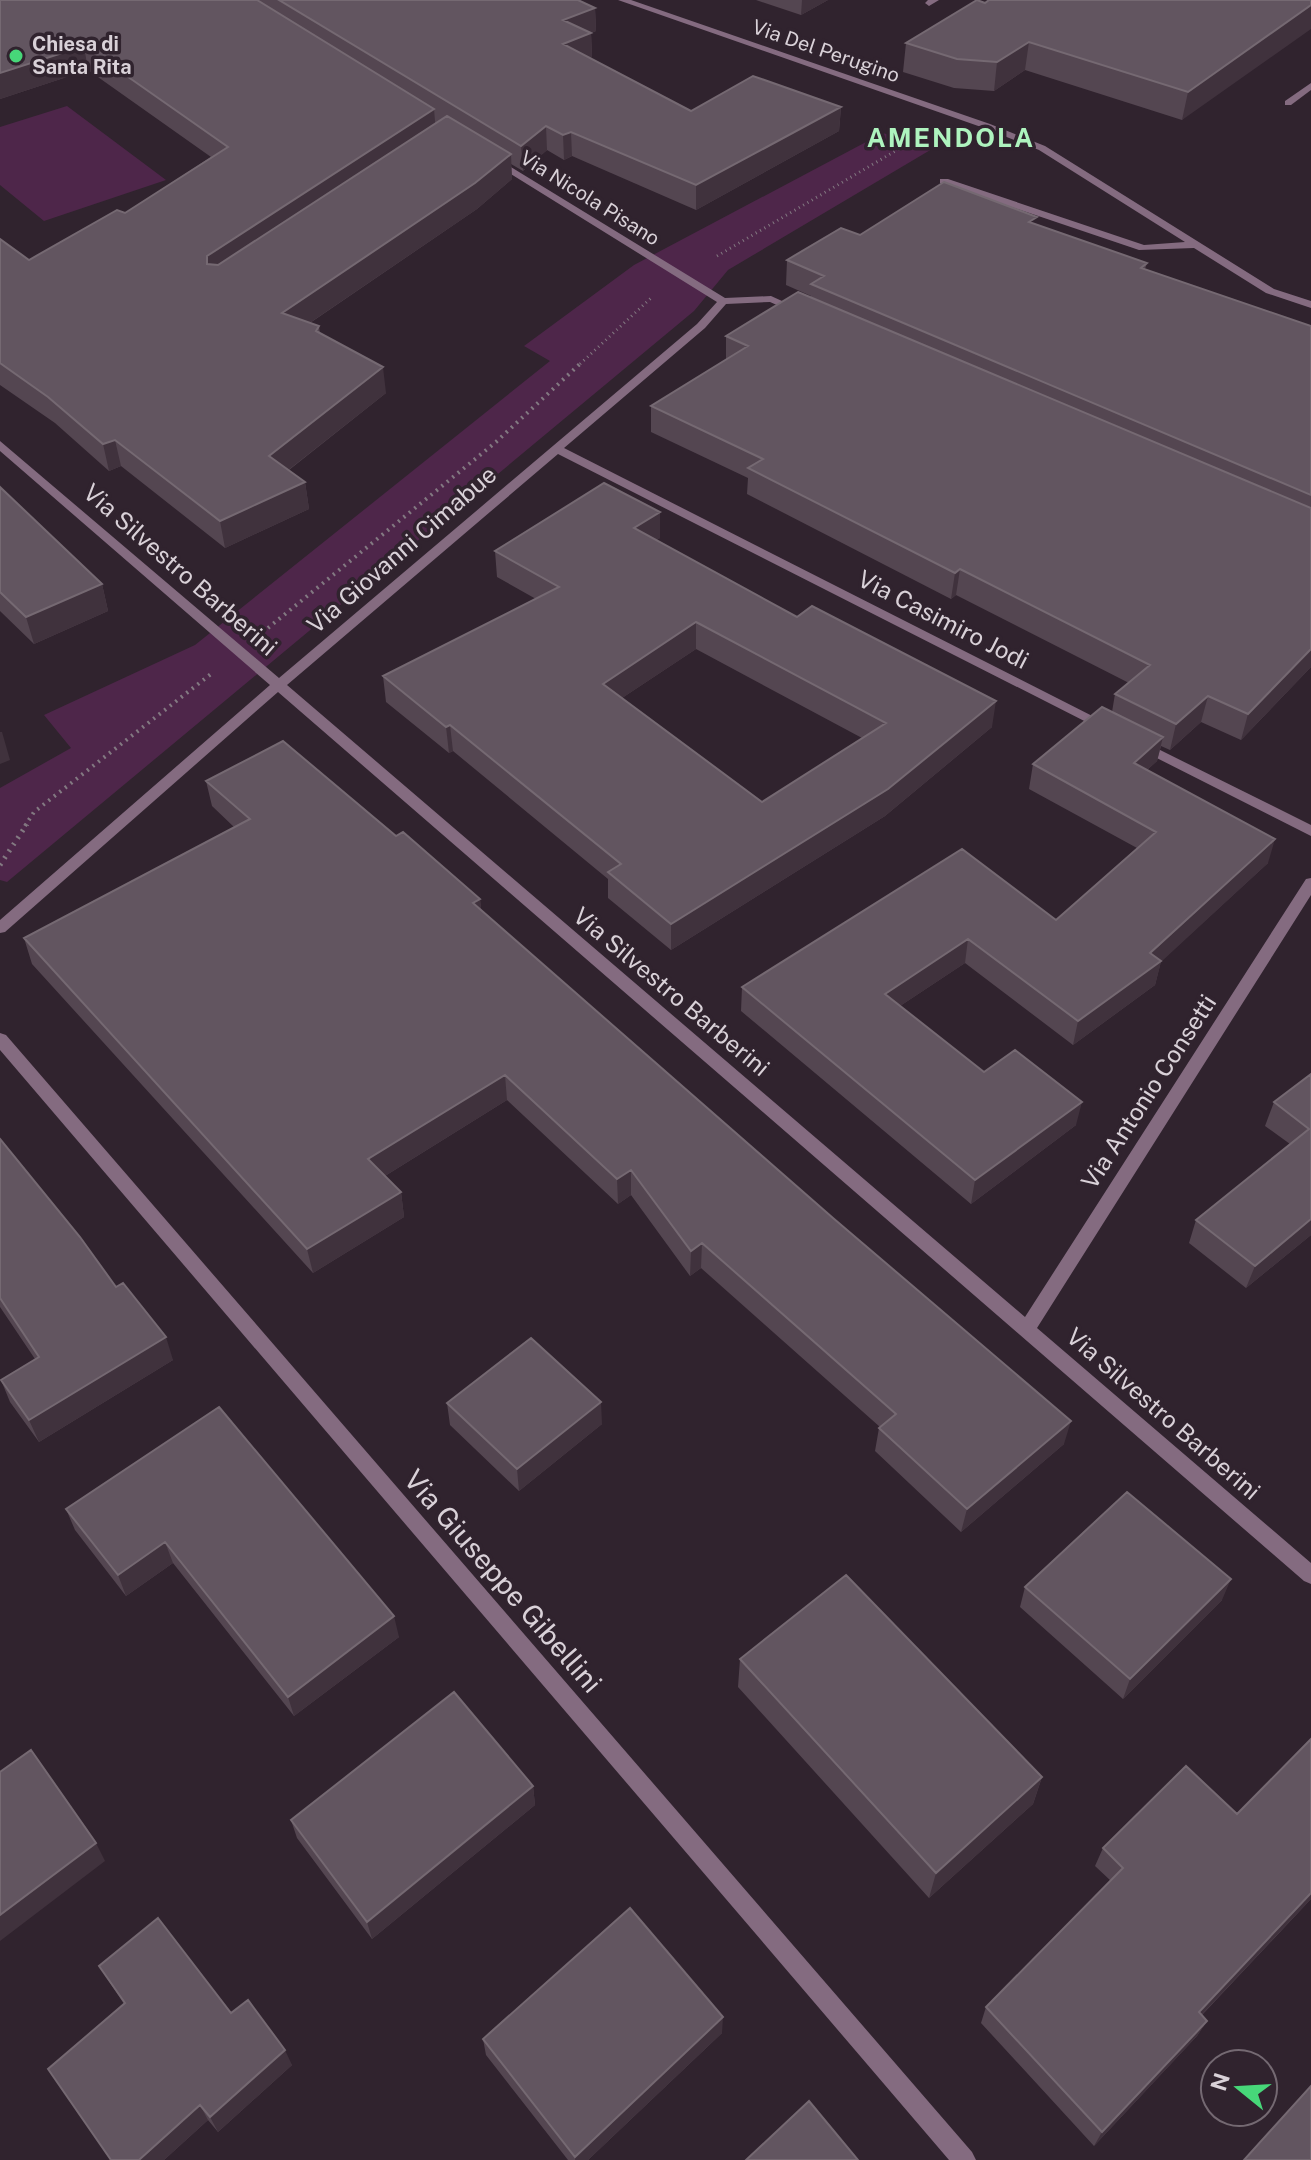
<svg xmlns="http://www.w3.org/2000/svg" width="1311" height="2160" viewBox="0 0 1311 2160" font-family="'Public Sans',sans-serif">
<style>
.green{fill:#4e264a}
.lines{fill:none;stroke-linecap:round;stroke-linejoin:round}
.path-far2{stroke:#837982;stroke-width:3;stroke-dasharray:1 4;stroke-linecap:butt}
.path-far1{stroke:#837982;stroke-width:4;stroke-dasharray:2 5;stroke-linecap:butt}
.path{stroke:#837982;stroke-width:5;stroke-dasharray:2 6;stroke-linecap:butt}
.street{fill:#846b80;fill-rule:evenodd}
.wall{fill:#544651;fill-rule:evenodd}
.shaded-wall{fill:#40323d}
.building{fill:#625560;stroke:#756972;stroke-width:2;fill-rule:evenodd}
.poi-dot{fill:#47d779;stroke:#30232e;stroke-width:3}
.labels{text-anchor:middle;stroke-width:7;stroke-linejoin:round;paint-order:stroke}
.far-poi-label{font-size:20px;font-weight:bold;fill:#d9d1d8;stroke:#30232e;text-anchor:start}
.far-street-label{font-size:20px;fill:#d9d1d8;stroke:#30232e}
.street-label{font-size:24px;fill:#d9d1d8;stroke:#30232e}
.far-district-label{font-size:26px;font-weight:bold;letter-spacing:2px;fill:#aef3be;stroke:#30232e}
.near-street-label{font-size:28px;fill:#d9d1d8;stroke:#30232e}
</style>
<rect width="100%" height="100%" fill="#30232e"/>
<path class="green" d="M67 106 166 180 44 221 0 185V127Z
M883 133 932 149 728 270 694 311 7 882 0 880V788L71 748 44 715 195 645 550 361 524 346 634 265Z"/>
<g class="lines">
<path class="path-far2" d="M717 256 914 140
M580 364 651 298"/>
<path class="path-far1" d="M268 628 496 442 582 362
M25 826 34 812 211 674"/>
<path class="path" d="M0 865 27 824"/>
<path class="street" d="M618 0H631L990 124 1045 146 1274 289 1311 301V308L1266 293 1194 248 1139 250 940 183V179H948L1144 245 1185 242 1039 150 984 128Z
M928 0H939L929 6 925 3Z
M1311 83V90L1291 105H1285V101Z
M493 156 725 298 771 296 804 311 795 313 770 302 726 304 705 328 564 448 1114 727 1107 731 1102 730 558 454 287 685 1025 1317 1306 879 1311 878V895L1037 1328 1311 1563V1584L1304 1581 278 692 5 932 0 933V920L270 685 0 451V441L279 678 697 324 717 302 490 161V157Z
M1142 741 1311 825V836L1137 748 1135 745 1137 742Z
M0 1033 6 1035 972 2152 976 2160H949L0 1050Z"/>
</g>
<path class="wall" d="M0 0H578L595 8 596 31 591 33 592 57 589 58 691 111 841 107 839 131 696 210 572 156 564 160 547 150 523 171 511 164 512 179 477 209 310 323 319 326 320 334 386 393 289 470 305 482 309 509 225 548 121 466 109 471 55 423 0 385V239L29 260 125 213 211 157 88 70 0 99Z
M756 0H828L801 15Z
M1311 0 1182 120 1025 70 994 91 954 88 903 72 906 43 985 3Z
M1036 224 1147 263 1145 269 1311 326V667L1241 740 1201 722 1170 750 1161 746 1157 761 1147 770 1268 863 1161 961 1155 985 1073 1045 965 963 900 1006 984 1072 1076 1125 971 1204 741 1011 742 987 1056 920 1137 848 1029 789 1033 764 1112 712 1115 694 1129 683 956 595 951 599 747 494 748 478 651 432V406L726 360V336L811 297V296L786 285 787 260 860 235Z
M0 487 102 584 108 611 34 644 0 611Z
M660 512V538L656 540 992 727 885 816 671 950 608 898V879L453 751 449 753 386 702 383 676 536 599 497 577 495 551ZM696 649 862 738 762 802 622 698Z
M206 781 396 836 480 899 481 910 1064 1444 961 1532 875 1451 879 1428 880 1427 701 1268 690 1276 631 1195 618 1204 507 1100 385 1176 401 1192 404 1217 313 1273 32 964 24 938 234 827 212 806Z
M1311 1074V1235L1246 1288 1189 1243 1196 1220 1290 1144 1265 1126 1274 1102Z
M0 1139 173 1360 39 1442 10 1402 1 1380 35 1359 0 1307Z
M447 1403 602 1424 519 1491 450 1425Z
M219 1407 399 1637 294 1716 173 1563 126 1596 75 1530 66 1509Z
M1025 1587 1222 1600 1123 1699 1020 1607Z
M740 1659 1042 1777 1033 1804 929 1898 738 1687Z
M1311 1739V1899L1202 2015 1207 2021 1197 2036 1094 2146 981 2023 986 2007 1111 1881 1095 1866 1103 1848 1237 1814Z
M533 1786 535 1805 372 1939 297 1838 291 1820Z
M99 1966 231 2013 292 2065 218 2132 208 2120 164 2160H111L124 2004Z
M722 2033 588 2160H568L486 2055 483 2039Z"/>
<path class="shaded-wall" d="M802 0H828L801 15Z
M1311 5V29L1182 120 1188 92Z
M595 8 596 31 591 33 592 57 564 68 563 20Z
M1029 42 1025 70 994 91 997 62Z
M84 46 88 70 0 99V73Z
M841 107 839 131 696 210V185Z
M434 109 436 133 211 290 207 264V256Z
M546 126 547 150 523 171 521 146Z
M571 132 572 156 564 160 563 135Z
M511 154 512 179 477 209 286 339 282 313Z
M383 367 386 393 273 482 269 456Z
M115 440 121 466 109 471 103 444Z
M305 482 309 509 225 548 220 521Z
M660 512V538L635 554 634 528Z
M960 569 956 595 951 599 955 573Z
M102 584 108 611 34 644 26 617Z
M696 622V649L604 710 603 684Z
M1311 649V667L1241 740 1248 714Z
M1208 696 1201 722 1170 750 1176 724Z
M996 701 992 727 885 816 671 950V924Z
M450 725 453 751 449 753 446 727Z
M0 732H2L10 760 0 764Z
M1163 737 1157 761 1128 787 1134 763Z
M1275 839 1268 863 1161 962 1155 985 1073 1045 1078 1021Z
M480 899 483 925 473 903Z
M968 939 965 963 882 1018 885 994Z
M505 1075 507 1100 372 1184 368 1159Z
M1082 1102 1076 1125 971 1204 975 1180Z
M631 1170V1195L618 1204 617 1179Z
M401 1192 404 1217 313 1273 307 1249Z
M1311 1219V1235L1246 1288 1255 1266Z
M702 1243 701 1268 690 1276 691 1251Z
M166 1337 173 1360 39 1442 29 1420Z
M601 1402 602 1424 519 1491 517 1469Z
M1071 1421 1064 1444 961 1532 967 1509Z
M165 1542 173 1563 126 1596 118 1575Z
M1231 1579 1222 1600 1123 1699 1130 1679Z
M394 1616 399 1637 294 1716 288 1697Z
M1042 1777 1033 1804 929 1898 936 1873Z
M533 1786 535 1805 372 1939 367 1922Z
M96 1843 105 1861 0 1941V1915Z
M1311 1893V1899L1189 2028 1199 2012Z
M723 2017 722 2033 588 2160H575V2157Z
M1207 2021 1197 2036 1094 2146 1102 2132Z
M285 2050 292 2065 218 2132 210 2117Z
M200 2105 208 2120 164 2160H139Z"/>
<path class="building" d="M0 0H257L434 109 207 256V264L218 265 447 116 511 154 475 183 282 313 319 326 316 331 383 367 269 456 305 482 220 521 115 440 103 444 48 397 0 363V239L29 260 117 210 125 213 228 147 84 46 0 73Z
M279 0H578L595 8 563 20 591 33 563 44 691 111 753 76 841 107 696 185 571 132 563 135 546 126 521 146Z
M977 0 985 3 989 0H1311V5L1188 92 1029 42 997 62 957 59 906 43Z
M944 182 1037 217 1029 222 1147 263 1141 268 1311 326V495L811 284 824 276 787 260 841 228 860 235Z
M798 292 1311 508V649L1248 714 1208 696 1176 724 1115 694 1150 665 960 569 955 573 748 468 763 459 651 406 748 346 726 336Z
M604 483 660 512 634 528 797 617 812 606 996 701 888 789 671 924 608 872 621 864 450 725 446 727 383 676 559 587 495 551ZM696 622 886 723 762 802 603 684Z
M0 487 102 584 26 617 0 592Z
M1102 707 1163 737 1134 763 1275 839 1150 953 1161 961 1078 1021 968 939 885 994 984 1072 1015 1050 1082 1102 975 1180 742 987 962 849 1056 920 1156 832 1033 764Z
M283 741 396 836 403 832 480 899 473 903 833 1218 1071 1421 967 1509 879 1428 896 1414 702 1243 691 1251 631 1170 617 1179 505 1075 368 1159 401 1192 307 1249 24 938 250 819 206 781Z
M1311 1074V1219L1255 1266 1196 1220 1309 1129 1274 1102Z
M0 1139 80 1237 116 1287 123 1283 166 1337 29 1420 1 1380 39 1357 0 1298Z
M531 1338 601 1402 517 1469 447 1403Z
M219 1407 394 1616 288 1697 165 1542 118 1575 66 1509Z
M1127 1492 1231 1579 1130 1679 1025 1587Z
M846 1575 1042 1777 936 1873 740 1659Z
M454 1692 533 1786 367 1922 291 1820Z
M1311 1739V1893L1199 2012 1207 2021 1102 2132 986 2007 1123 1868 1103 1848 1186 1766 1237 1814Z
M31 1750 96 1843 0 1915V1772Z
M630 1908 723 2017 575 2157 483 2039Z
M158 1918 231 2013 248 2000 285 2050 210 2117 200 2105 139 2160H111L48 2069 125 2003 99 1966Z
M1311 2086V2160H1244Z
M809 2101 858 2160H746Z"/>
<circle class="poi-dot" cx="16" cy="56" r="8"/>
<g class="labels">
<g class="far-poi-label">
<text x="32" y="51">Chiesa di<tspan x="32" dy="23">Santa Rita</tspan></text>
</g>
<g class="far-street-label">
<text transform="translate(826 51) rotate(19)" y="7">Via Del Perugino</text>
<text transform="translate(590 198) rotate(32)" y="7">Via Nicola Pisano</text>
</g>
<g class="street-label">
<text transform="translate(402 550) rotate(-41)" y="8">Via Giovanni Cimabue</text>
<text transform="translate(180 570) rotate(41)" y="8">Via Silvestro Barberini</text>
<text transform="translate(943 620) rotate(27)" y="8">Via Casimiro Jodi</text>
<text transform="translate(671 992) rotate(40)" y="8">Via Silvestro Barberini</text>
<text transform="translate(1149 1092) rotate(-57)" y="8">Via Antonio Consetti</text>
<text transform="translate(1163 1414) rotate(41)" y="8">Via Silvestro Barberini</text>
</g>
<g class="far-district-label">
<text x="951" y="147">AMENDOLA</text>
</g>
<g class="near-street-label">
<text transform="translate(503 1581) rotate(49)" y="10">Via Giuseppe Gibellini</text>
</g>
</g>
<g transform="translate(1239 2088) rotate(288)"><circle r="38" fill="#30232e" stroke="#746972" stroke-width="2"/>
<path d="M0-6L14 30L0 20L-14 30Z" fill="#47d779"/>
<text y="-12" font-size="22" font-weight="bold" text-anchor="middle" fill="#d9d1d8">N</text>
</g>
</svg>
